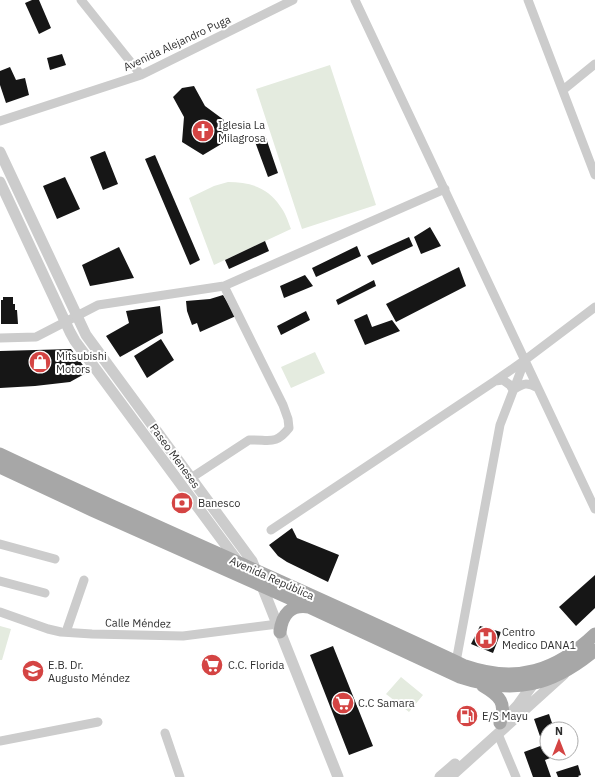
<svg xmlns="http://www.w3.org/2000/svg" width="595" height="777" viewBox="0 0 595 777" font-family="'IBM Plex Sans',sans-serif">
<style>
.green{fill:#e4ebdf}
.building{fill:#161616}
.lines{fill:none;stroke-linecap:round;stroke-linejoin:round}
.minor{stroke:#ccc;stroke-width:9}
.tertiary{stroke:#ccc;stroke-width:11}
.primary{stroke:#a7a7a7;stroke-width:13}
.labels{text-anchor:middle;stroke-width:4;stroke-linejoin:round;paint-order:stroke}
.street-label{font-size:11px;fill:#2f2f2f;stroke:#fff}
.poi-label{font-size:11px;fill:#2f2f2f;stroke:#fff;text-anchor:start}
</style>
<rect width="100%" height="100%" fill="#fff"/>
<path class="green" d="M330 65 376 205 302 229 256 89Z
M228 182C249 182 268 187 280 206 285 212 288 221 291 229L214 265 189 198 214 186Z
M315 352 325 373 291 388 281 367Z
M0 626 11 629 2 660H0Z
M401 677 423 695 409 712 386 694Z"/>
<path class="building" d="M32 0H39L51 28 39 34 25 3Z
M62 54 66 65 50 70 47 58Z
M10 67 16 80 25 78 29 95 6 103 0 85V71Z
M194 86 205 106 224 120 223 143 203 155 182 142 184 117 173 97 182 88Z
M265 135 278 173 268 177 254 139Z
M105 151 118 184 103 190 90 157Z
M155 155 200 260 190 265 145 159Z
M65 177 80 209 57 219 43 186Z
M430 227 441 246 421 254 414 237Z
M409 237 413 246 372 265 367 256Z
M265 241 269 251 229 269 225 260Z
M357 246 361 256 316 277 312 268Z
M119 247 134 278 90 286 82 265Z
M459 267 466 286 396 322 386 304Z
M305 275 313 286 284 298 280 286Z
M374 280 376 286 338 305 336 300Z
M223 295 236 316 200 332 197 323 192 325 187 311 186 301 210 299Z
M3 297H13V304H15V310H17L18 324H1V300H3Z
M160 306 163 333 120 357 106 336 129 323 126 311Z
M306 311 310 320 281 335 277 326Z
M367 314 372 327 392 320 400 331 365 345 354 320Z
M161 339 174 360 147 378 134 356Z
M71 349 88 372 70 382 35 386 0 388V351Z
M292 528 297 538 339 555 328 582 287 562 278 556 269 545Z
M595 575V608L576 626 559 607Z
M480 626 501 632 493 653 471 644Z
M333 646 373 746 349 755 310 655Z
M549 714 554 729H547V753H563L545 760 551 777H533L524 752 543 745 534 719Z
M578 765 581 775 578 776 579 777H558L556 772Z"/>
<g class="lines">
<path class="minor" d="M81 0 141 75
M355 0 595 509
M528 0 595 175
M563 90 595 64
M0 121 141 75 293 0
M0 338 36 337 98 305 224 286 445 189
M495 381 503 380 510 385 513 390C524 383 526 382 538 388
M191 478 249 440C269 439 275 446 289 428L288 419 283 405 224 286
M271 530 495 381 525 360 595 307
M0 544 55 559
M0 581 45 593
M0 612 48 629 61 632 92 634 183 636 278 624
M66 632 84 580
M456 662 500 425 525 360
M165 733 180 777
M498 734 516 777
M0 741 98 722"/>
<path class="tertiary" d="M0 152 86 335 252 561 338 777
M0 182 70 332 75 341 239 563
M506 718 518 705 533 684
M440 777 455 764
M450 777 564 674"/>
<path class="primary" d="M0 454C154 527 311 593 465 666 517 684 556 671 595 634
M0 467 92 510 307 606 460 677C514 695 552 686 595 650
M280 632C282 614 291 604 309 607
M483 686C500 696 507 703 500 723"/>
</g>
<defs>
<g id="church-disc" transform="scale(1.15)"><circle r="9.5" fill="#d44443" stroke="#fff"/><path d="M-1.2-6h2.4v3.5h3.3v2.4h-3.3V6h-2.4V-.1h-3.3v-2.4h3.3Z" fill="#fff"/></g>
<g id="shop-disc" transform="scale(1.15)"><circle r="9.5" fill="#d44443" stroke="#fff"/><path d="M-5-2.5h2.3a2.7 3.5 0 0 1 5.4 0H5L5.5 6h-11ZM-1.5-2.5h3a1.5 2.3 0 0 0-3 0Z" fill="#fff"/></g>
<g id="bank-disc" transform="scale(1.15)"><circle r="9.5" fill="#d44443" stroke="#fff"/><path d="M-6-4H6V4H-6ZM0-2.3a2.3 2.3 0 1 0 0 4.6a2.3 2.3 0 1 0 0-4.6Z" fill="#fff"/></g>
<g id="hospital-disc" transform="scale(1.15)"><circle r="9.5" fill="#d44443" stroke="#fff"/><path d="M-5-5h3v3.5h4V-5h3V5h-3V1.5h-4V5h-3Z" fill="#fff"/></g>
<g id="supermarket-disc" transform="scale(1.15)"><circle r="9.5" fill="#d44443" stroke="#fff"/><path d="M-6-5.5h2.5l.6 2H6L4.5 2H-2.5L-4.4-4H-6ZM-1.5 3.2a1.3 1.3 0 1 0 .1 0ZM3 3.2a1.3 1.3 0 1 0 .1 0Z" fill="#fff"/></g>
<g id="school-disc" transform="scale(1.15)"><circle r="9.5" fill="#d44443" stroke="#fff"/><path d="M0-5L7-2L0 1L-7-2ZM-4 1L0 2.5L4 1V4Q0 6-4 4Z" fill="#fff"/></g>
<g id="fuel-disc" transform="scale(1.15)"><circle r="9.5" fill="#d44443" stroke="#fff"/><path d="M-5.5-6h7V0h2V4h1.3V-2.5L3-4.5l.8-.8L6-3V5H2.5V1h-1V6h-7ZM-4.2-4.7v3.2H.2V-4.7Z" fill="#fff"/></g>
</defs>
<g fill-rule="evenodd">
<use href="#church-disc" x="203" y="131"/>
<use href="#shop-disc" x="40" y="362"/>
<use href="#bank-disc" x="182" y="503"/>
<use href="#hospital-disc" x="486" y="638"/>
<use href="#supermarket-disc" x="212" y="665"/>
<use href="#school-disc" x="33" y="671"/>
<use href="#supermarket-disc" x="343" y="703"/>
<use href="#fuel-disc" x="467" y="716"/>
</g>
<g class="labels">
<g class="street-label">
<text transform="translate(177 43) rotate(-25)" y="4">Avenida Alejandro Puga</text>
<text transform="translate(175 456) rotate(54)" y="4">Paseo Meneses</text>
<text transform="translate(272 578) rotate(24)" y="4">Avenida República</text>
<text transform="translate(138 623) rotate(1)" y="4">Calle Méndez</text>
</g>
<g class="poi-label">
<text x="218" y="129">Iglesia La<tspan x="218" dy="13">Milagrosa</tspan></text>
<text x="56" y="360">Mitsubishi<tspan x="56" dy="13">Motors</tspan></text>
<text x="198" y="507">Banesco</text>
<text x="502" y="636">Centro<tspan x="502" dy="13">Medico DANA1</tspan></text>
<text x="48" y="669">E.B. Dr.<tspan x="48" dy="13">Augusto Méndez</tspan></text>
<text x="228" y="669">C.C. Florida</text>
<text x="358" y="707">C.C Samara</text>
<text x="482" y="720">E/S Mayu</text>
</g>
</g>
<g transform="translate(559 741)"><circle r="19" fill="#ffffff" stroke="#acacac"/>
<path d="M0-3L7 15L0 10L-7 15Z" fill="#d44443"/>
<text y="-6" font-size="11" font-weight="bold" text-anchor="middle" fill="#2f2f2f">N</text>
</g>
</svg>
